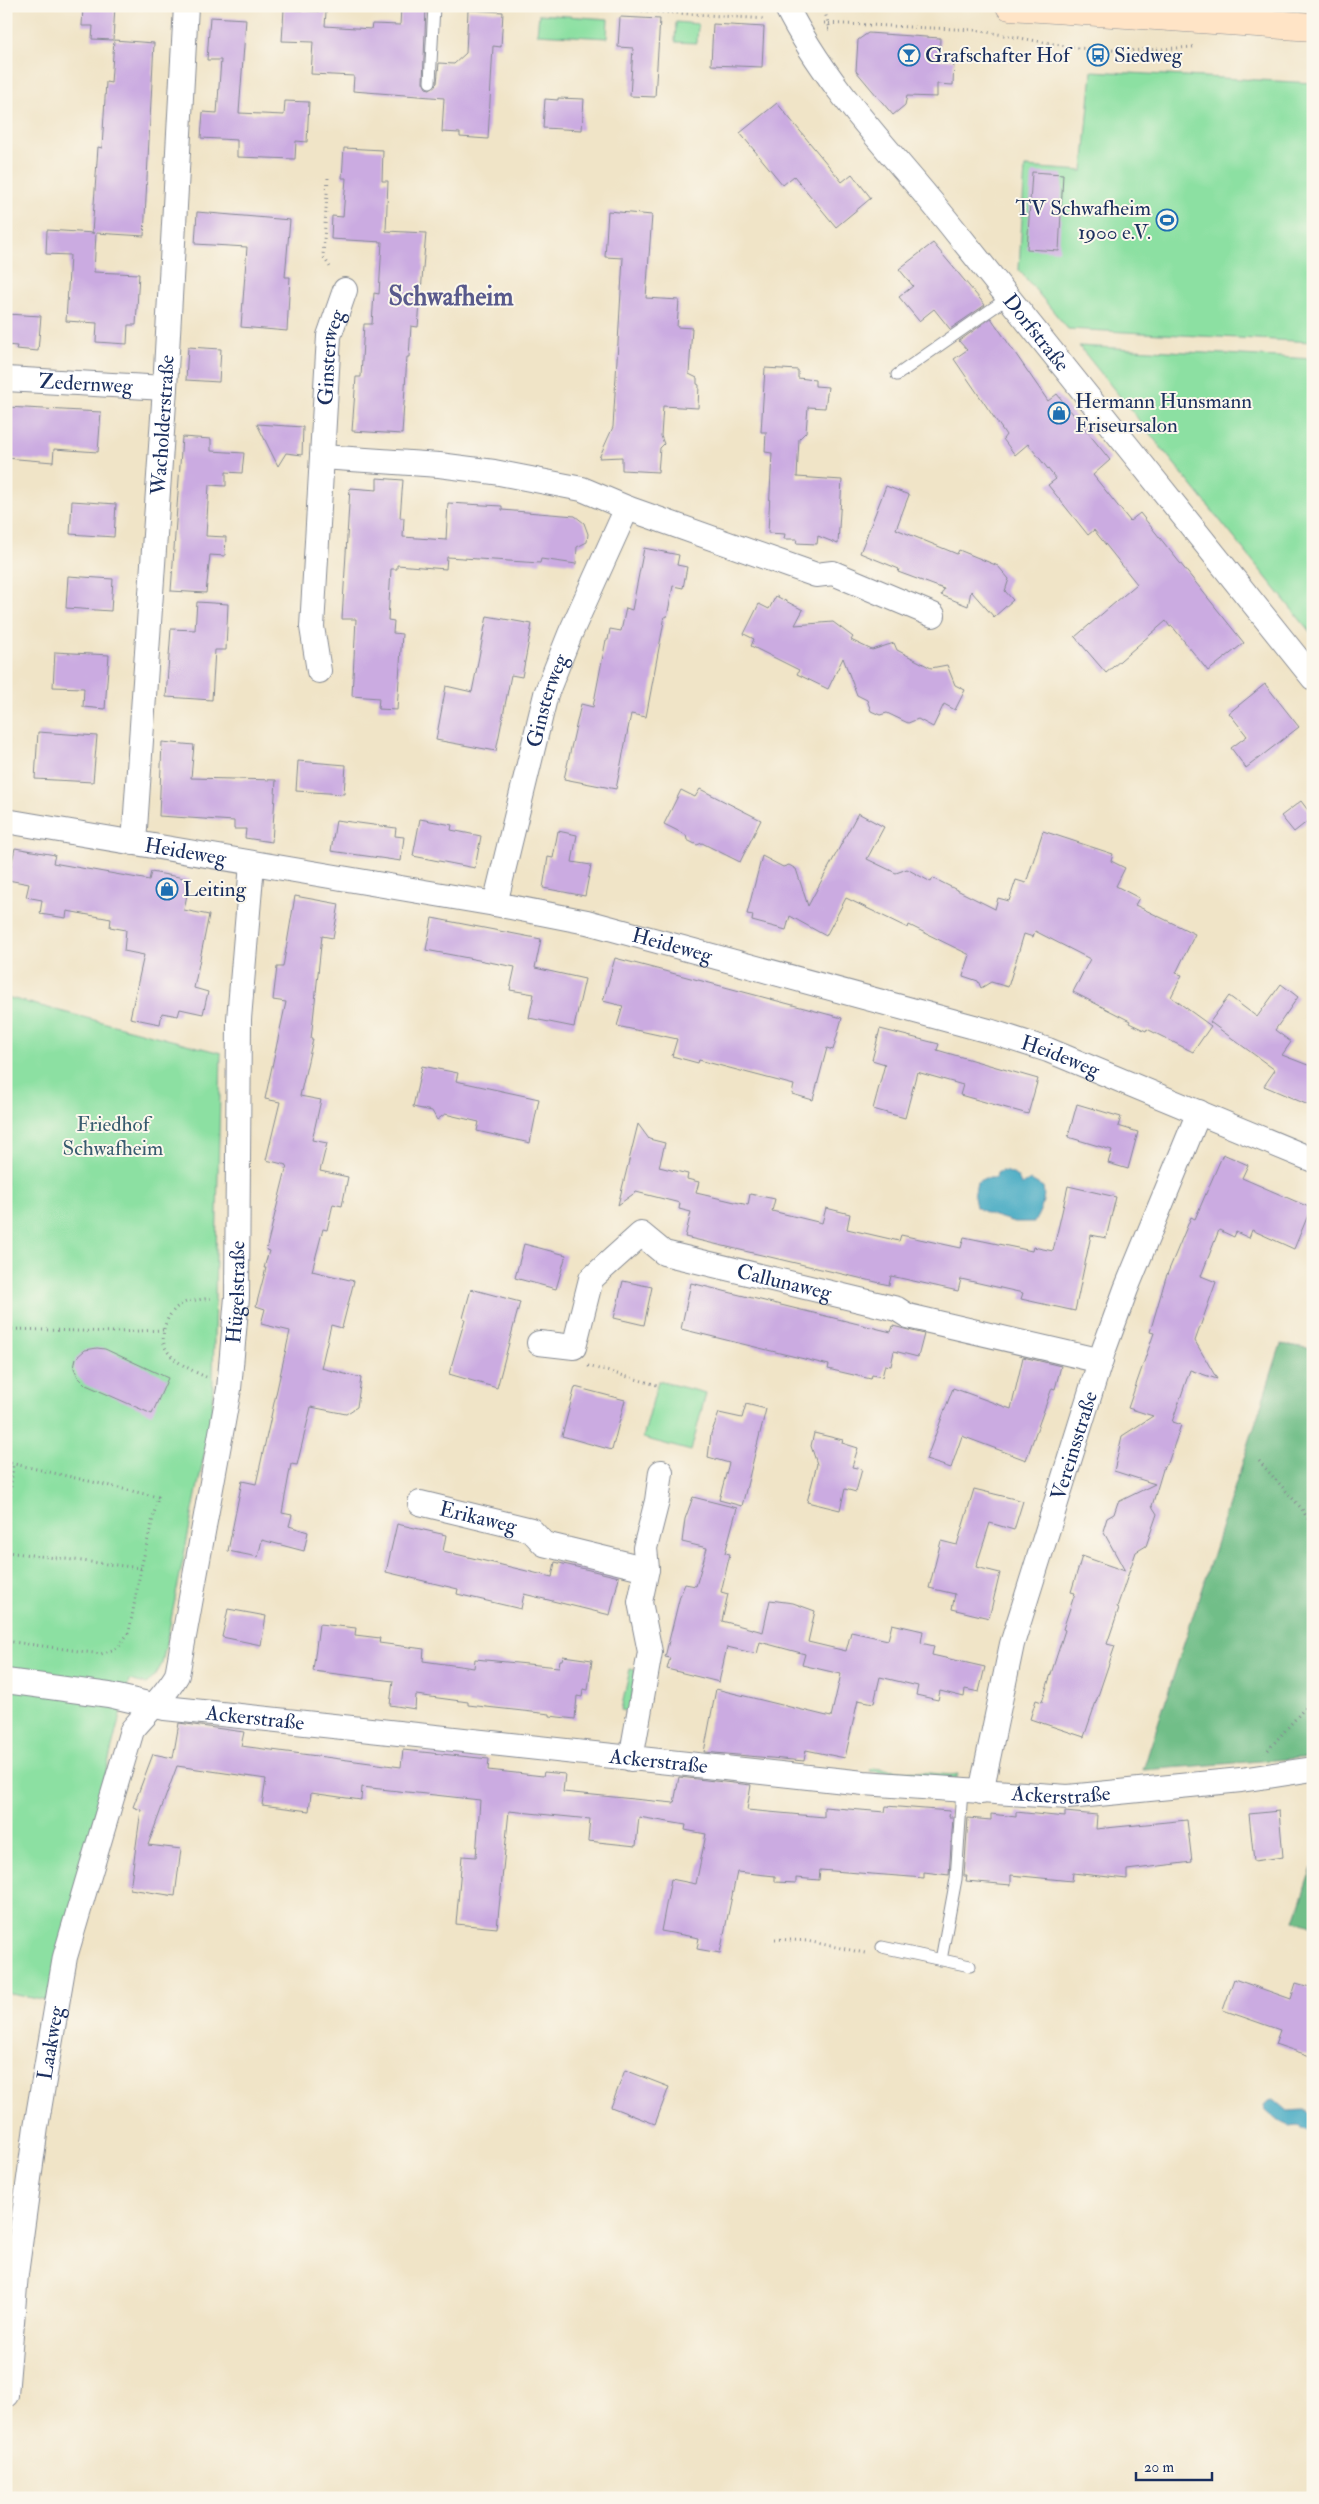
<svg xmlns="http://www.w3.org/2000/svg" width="1319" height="2504" viewBox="0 0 1319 2504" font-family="'IM FELL Double Pica',serif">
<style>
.green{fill:#8ce0a2;stroke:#548880}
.forest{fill:#71be88;stroke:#467673}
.water{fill:#42a9c2;stroke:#2e6c90}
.building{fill:#cbabe1}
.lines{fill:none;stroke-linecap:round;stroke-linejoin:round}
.service-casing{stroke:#868a92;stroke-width:13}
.minor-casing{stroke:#868a92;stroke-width:26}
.secondary-casing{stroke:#868a92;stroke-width:29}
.path{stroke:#868a92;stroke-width:3;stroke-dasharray:1 4;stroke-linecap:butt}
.service{stroke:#fff;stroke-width:11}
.minor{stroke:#fff;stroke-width:24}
.secondary{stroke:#ffe4c6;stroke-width:28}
.labels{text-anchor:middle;stroke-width:4;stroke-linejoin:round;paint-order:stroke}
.poi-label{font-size:21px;fill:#1b2f5e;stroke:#fbf7ec;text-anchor:start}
.street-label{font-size:21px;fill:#1b2f5e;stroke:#fbf7ec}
.park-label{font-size:21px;fill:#375b6f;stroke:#fbf7ec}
.district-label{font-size:26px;font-weight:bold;fill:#595a8c;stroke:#fbf7ec}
</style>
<rect width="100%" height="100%" fill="#fbf7ec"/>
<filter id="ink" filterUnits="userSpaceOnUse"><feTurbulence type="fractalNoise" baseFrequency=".02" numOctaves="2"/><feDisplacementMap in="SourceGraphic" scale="10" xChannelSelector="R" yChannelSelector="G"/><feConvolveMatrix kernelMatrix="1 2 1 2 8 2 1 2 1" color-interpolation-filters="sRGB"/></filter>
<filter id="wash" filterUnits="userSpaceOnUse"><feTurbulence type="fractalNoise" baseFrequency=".0096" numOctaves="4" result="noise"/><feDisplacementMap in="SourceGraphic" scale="20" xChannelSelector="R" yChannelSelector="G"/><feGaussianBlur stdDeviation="1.12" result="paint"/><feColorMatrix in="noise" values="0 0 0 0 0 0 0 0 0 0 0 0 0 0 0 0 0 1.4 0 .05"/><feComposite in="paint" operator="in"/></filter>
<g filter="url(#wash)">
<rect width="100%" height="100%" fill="#f0e4c7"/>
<path class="green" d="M539 14 608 19 607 38 537 34Z
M676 22 698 24 697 43 675 42Z
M1092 71 1313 83V342L1068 329 1019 270 1025 167 1083 171Z
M1079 346 1313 359V631L1311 633Z
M6 997 221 1053 212 1416 162 1664 155 1676 146 1684 129 1680 48 2001 6 1993Z
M658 1381 706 1393 691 1451 643 1438Z
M630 1669 635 1670 631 1712 621 1710Z
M872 1768 951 1775 958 1774 956 1779H947L870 1771Z"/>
<path class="forest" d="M1281 1344 1313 1349V1757L1143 1770Z
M1313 1867V1927L1295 1920Z"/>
<path class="water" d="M1001 1171C1012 1172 1018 1175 1021 1185L1031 1180 1043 1187C1046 1198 1040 1213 1034 1222H1014L988 1214 976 1207 974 1197 977 1182 985 1178H996L997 1173Z
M1273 2099 1287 2111 1304 2110 1313 2115V2133L1299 2125 1289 2126 1280 2122 1265 2109 1264 2104 1268 2100Z"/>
<g id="blocks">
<path class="building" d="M83 6H115L113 40 92 39 93 26H82Z
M401 7 426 8 423 82 426 88 430 89 437 83 439 63 454 64 466 53 468 10 503 12 501 47 493 46 488 139 460 137V133L442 132 444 98 353 91 354 76 311 74 313 42 282 41 284 9 326 12 325 26 371 29 372 24 400 25Z
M210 17 246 19 239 113 284 115 285 101 309 102 307 142 296 141 295 159 237 157V140L201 138 203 112 217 113 221 60H207Z
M620 17 660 19 655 97 630 96 633 48 618 47Z
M713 24 764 27 762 67 711 65Z
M868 33 940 38 939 60H954L953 85 937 84V97L907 96 905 105 893 115 856 71 858 40Z
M114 40 154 43 144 236 96 233 94 272 139 274 136 325H128L127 344 96 342 97 323 66 321 70 255 46 254 47 230 94 233H92L98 147 102 148 106 82 111 83Z
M558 98 584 99 582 130 543 128 545 99 558 100Z
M777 103 842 182 852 174 871 198 836 227 794 176 783 185 740 133Z
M344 148 383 150 382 181H388L386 231 426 233 418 327 411 326 409 357H407L402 434 352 431 356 377H361L364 324H372L374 293 379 294 382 242 331 239 332 216 343 217 346 178H342Z
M1032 172 1063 174 1059 251 1027 249Z
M608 211 652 215 646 298 679 300 677 327 692 328 689 374 697 378V384L699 385 698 408 663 406 661 436 664 444 660 448 658 472 622 470V457L599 458 613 427 623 258 605 257Z
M197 212 290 220 285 277H290L287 331 241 327 247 247 195 244Z
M933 243 985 305 950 329 934 309 919 321 899 297 913 286 899 269Z
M6 314 41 316 38 351 16 349 17 346 6 345Z
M991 318 1048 401 1057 394 1110 460 1093 475 1130 521 1140 513 1244 643 1208 671 1172 626 1170 627 1166 621 1106 673 1075 637 1137 584 1094 530 1088 535 1048 485 1056 479 1028 444 1015 455 1003 439 1006 435 954 359 967 350 959 341Z
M188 347 221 349 219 382 186 380Z
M765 368 798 370V378L815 380V386L828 387 825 408 808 407 806 432 799 439 797 477 842 480 838 544 818 536 817 544 796 543 797 539H784L785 534 768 533 772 453 765 452 766 432H761Z
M6 407 101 412 98 452 54 449 53 462 6 458Z
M257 424 303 427 302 455 286 453 278 466Z
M182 437 211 439V451L244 453 242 473 226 472V486L209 485 206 536 226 537 225 556 210 555 206 593 171 591Z
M377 478 403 480 400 518H404L403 537 446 540 448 503 502 506V510L575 516 584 523 588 534 587 542 577 547 576 564 541 559 540 563 447 557 446 569 397 565V569H391L388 620 394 621 393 633 402 634 397 710 378 709 379 698 352 696 356 619H342L350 488 377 490Z
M886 486 909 495 896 529 957 554 959 550 998 566 1009 579 1005 591 1013 600 994 617 971 591 968 606 941 595 944 589 898 572 899 569 860 553Z
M72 501 116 504 114 537 70 534Z
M644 548 679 555 677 565 687 567 683 588 673 586 667 617 665 616 646 717 631 714 616 789 564 779 581 704 593 707 606 640H608L610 629 621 631 626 608 632 610Z
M68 576 113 579 111 611 66 608Z
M776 596 803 610 795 625 833 622 853 637 851 640 872 650 894 643 897 650 931 668 947 665 955 685 965 690 955 710 944 704 933 727 918 719 908 723 887 713 880 715 871 711 867 700 857 695 843 658 828 689 797 674 799 670 751 646 754 639 744 634 759 604 769 609Z
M197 602 228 604 226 650H215L212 700 166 697 171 629 195 630Z
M487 616 532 624 522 677 511 675 496 751 436 740 446 686 472 692Z
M55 652 109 655 105 709 83 707 84 688 53 687Z
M1265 684 1299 727 1246 768 1231 748 1247 736 1229 713Z
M38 732 97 736 93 782 35 779Z
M162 742 194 745 191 778 276 780 272 842 245 838 246 829H234V821L159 816Z
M298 761 346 765 344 794 296 791Z
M700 789 761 820 740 862 702 843 697 845 687 840 686 835 664 824 681 790 695 797Z
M1301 801 1313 817 1294 832 1281 816Z
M858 813 884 827 867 859 896 873 907 869 931 882 933 878 995 909 998 898 1009 901 1016 880 1026 883 1043 831 1113 854 1111 861 1125 868 1116 886 1139 898 1135 905 1195 934 1176 973 1182 975 1171 997 1211 1026 1193 1052 1147 1029 1146 1031 1129 1023 1130 1021 1073 992 1090 959 1035 931 1033 937 1024 934 1008 987 991 982 981 988 978 981 963 976 970 955 909 925 908 928 846 898 826 936 790 916 786 930 752 921 753 915 747 914 762 856 783 867 789 865 796 869 808 906Z
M420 819 452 825 451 830 481 836 475 868 413 856Z
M336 820 396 828 395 836 404 837 401 861 331 851Z
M558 831 577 835 572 862 591 865 585 896 543 888 548 857 553 858Z
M15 848 55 855 53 863 149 880 151 872 190 879 184 910 209 915 194 988 208 992 203 1014 180 1009 178 1016 162 1013 160 1024 130 1018 144 955 124 951 126 930 110 927 111 919 67 911 66 918 40 914 42 900 26 897 29 884 8 880Z
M295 896 339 904 333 938 322 936 311 1039H313L300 1096 321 1100 312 1140 327 1143 320 1171 348 1177 342 1206 333 1204 327 1230 323 1229 312 1271 354 1281 342 1328 331 1325 321 1368 361 1378 357 1407 346 1414 311 1407 297 1465 291 1464 282 1513 292 1515 289 1526 308 1532 304 1551 262 1540 258 1557 228 1551 242 1481 256 1484 290 1331 261 1324 265 1309 256 1306 266 1268H264L269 1251 266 1250 287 1165 266 1160 280 1102 265 1099 286 1002 273 1000 277 967H283Z
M432 918 541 939 535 968 585 979 574 1027 529 1018 534 994 510 990 515 967 426 950Z
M615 958 842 1018 833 1050 827 1048 813 1100 792 1094 794 1085 699 1060 698 1063 672 1056 677 1039 617 1026 623 1006 603 1001Z
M1281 984 1298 997 1275 1030 1291 1042 1282 1055 1313 1067V1107L1264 1086 1275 1070 1210 1022 1229 996 1257 1017Z
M880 1029 939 1044 937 1050 1038 1079 1028 1114 960 1095 963 1085 917 1072 905 1118 873 1109 885 1064 872 1060Z
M422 1066 458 1073 456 1081 539 1099 530 1143 477 1131 479 1122 445 1114 437 1120 432 1111 413 1107Z
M1077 1104 1121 1117 1118 1126 1138 1132 1128 1169 1108 1163 1112 1150 1068 1137Z
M638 1124 649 1139 665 1143 659 1167 688 1174 687 1179 699 1182 696 1193 748 1205 750 1194 775 1199 772 1211 822 1223 826 1208 850 1214 847 1229 899 1241 901 1235 961 1248 964 1237 1032 1251 1033 1247 1053 1251 1068 1186 1116 1197 1106 1238 1091 1235 1075 1311 1021 1299 1023 1293 961 1279 958 1291 891 1276 889 1285 685 1237 691 1212 679 1209 680 1203 636 1192 618 1205Z
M1223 1154 1248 1165 1242 1178 1311 1208 1294 1249 1252 1230 1249 1238 1236 1232 1234 1237 1219 1230 1201 1276 1216 1282 1195 1341 1217 1379 1190 1370 1172 1422 1181 1425 1168 1463 1164 1466 1152 1506 1157 1514 1146 1546 1136 1552 1117 1607 1119 1608 1107 1644 1115 1646 1084 1737 1030 1719 1036 1700 1042 1702 1065 1630 1063 1629 1075 1593 1071 1592 1082 1556 1125 1571 1103 1531 1107 1518 1114 1514 1118 1502 1155 1484 1114 1471 1122 1436 1153 1416 1128 1408 1154 1333 1150 1332 1166 1277 1191 1217 1195 1219Z
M524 1244 566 1255 556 1289 515 1278Z
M623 1281 652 1287 644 1325 614 1318Z
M691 1283 891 1332 893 1326 924 1334 918 1357 894 1351 891 1366 885 1365 882 1377 872 1375 871 1379 828 1369 829 1365 681 1329Z
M471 1289 520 1302 497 1388 449 1374 465 1319 463 1318Z
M97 1348 105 1349 168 1378 152 1414 86 1385 78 1377 74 1368 76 1358 85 1350Z
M1023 1357 1061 1366 1055 1389 1052 1388 1026 1460 962 1436 951 1468 926 1460 953 1388 1011 1409Z
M575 1387 625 1400 612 1450 562 1436Z
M746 1404 766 1409 742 1506 719 1500 729 1463 708 1457 711 1434 719 1413 742 1418Z
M814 1433 843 1440 842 1443 858 1448 852 1467 862 1469 856 1492 845 1489 840 1510 807 1502 817 1464 811 1446Z
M974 1489 1023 1501 1014 1530 990 1523 976 1567 1000 1573 989 1618 952 1609 955 1594 929 1588 941 1541 957 1545Z
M693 1497 737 1508 725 1553 730 1554 721 1592 728 1594 722 1621 763 1632 770 1600 793 1603 815 1611 808 1642 846 1651 851 1632 888 1640 892 1624 923 1631 921 1643 934 1646 932 1655 985 1667 979 1692 965 1689 964 1697 940 1691 938 1700 916 1695 918 1686 880 1677 874 1703 858 1700 845 1758 806 1750 804 1761 704 1752 716 1689 831 1717 841 1674 802 1665 805 1654 760 1642 757 1654 727 1647 719 1682 667 1669 670 1658 665 1657 680 1596 685 1584 696 1586 707 1548 682 1542 685 1519Z
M397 1524 446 1535 443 1551 552 1577 555 1562 619 1577 610 1615 524 1594 521 1609 457 1594 458 1589 386 1572Z
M228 1609 266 1616 261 1645 222 1637Z
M319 1624 356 1628 355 1635 380 1638 379 1643 424 1649 423 1661 474 1668 475 1659 559 1667 560 1660H562L563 1656 592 1660 588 1690 583 1689 582 1697 577 1696 575 1719 550 1716V1714L468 1705V1702L416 1695 415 1709 390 1705 393 1681 313 1671Z
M179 1723 244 1732 241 1746 401 1767 403 1750 489 1759 488 1770 543 1776 544 1772 565 1774 563 1792 674 1803 679 1777 751 1785 747 1810 824 1817V1807L885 1812 886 1806 950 1811 949 1817H953L949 1875 924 1872V1878L820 1870 819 1880 796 1878V1883L775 1882V1876L737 1872 720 1953 697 1949 699 1938 661 1931 671 1879 696 1884 706 1834 685 1830 686 1825 639 1817 636 1846 588 1841 590 1819 509 1811 497 1928 456 1924 462 1856 476 1857 480 1800 362 1787 361 1800 311 1793 309 1811 262 1805 266 1779 177 1766 148 1845 181 1849 175 1896 130 1889 141 1810 133 1807 153 1754 173 1758Z
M1279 1811 1283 1857 1254 1861 1249 1814Z
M1016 1812 1065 1817V1812L1097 1815 1096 1829 1187 1820 1192 1862 1127 1870V1879L1073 1873 1072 1881 1011 1875V1885L966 1881 967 1876H964L968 1818 991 1820V1814L1016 1817Z
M1234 1979 1291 1999 1296 1983 1313 1988V2057L1275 2044 1280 2030 1223 2010Z
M625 2070 669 2087 655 2124 611 2107Z"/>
</g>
</g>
<g filter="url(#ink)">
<use href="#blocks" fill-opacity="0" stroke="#868a92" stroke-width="1"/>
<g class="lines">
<g class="service-casing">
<path id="service" d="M430 82 434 6
M897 375 1009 297
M882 1947 970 1966
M941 1960 956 1879 962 1790"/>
</g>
<g class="minor-casing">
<g id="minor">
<path id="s1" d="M786 6C828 91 898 158 956 232 1075 381 1194 529 1313 678"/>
<path id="s2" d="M6 379 165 388"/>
<path d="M322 457 439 465 494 472 582 489 627 508 816 575 833 573 933 615"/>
<path id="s3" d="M319 671 312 627 329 336 345 290"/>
<path id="s4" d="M6 821 495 904 587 922 989 1031 1048 1050 1313 1160"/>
<path id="s5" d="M134 843 165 388 186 6"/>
<path id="s6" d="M495 904 546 694 570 634 627 508"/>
<path id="s7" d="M539 1343 574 1347 591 1279 641 1234 664 1253 897 1309 908 1316 1101 1361"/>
<path id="s8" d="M420 1503 531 1530 544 1544 647 1569"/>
<path id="s9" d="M6 1681 109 1695 165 1708 864 1783 1068 1797 1241 1780 1313 1769"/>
<path d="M631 1759 650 1652 640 1602 647 1569 645 1548 657 1501 661 1472"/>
<path id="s10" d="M981 1792 1012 1644 1103 1352 1126 1289 1199 1112"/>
<path id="s11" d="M6 2395 16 2274 36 2127 65 1957 132 1730C147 1712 165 1696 177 1675L229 1389 237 1297 239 1019 252 864"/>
</g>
</g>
<g class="secondary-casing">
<path id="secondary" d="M1010 6 1313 27"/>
</g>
<path class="path" d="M572 6 766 19
M823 6 830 29H828
M824 23 975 30 1077 48 1127 51 1194 47
M328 178 323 256 332 270
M12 1329 114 1332 163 1330
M588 1366 657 1385
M206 1377C193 1371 171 1361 165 1347 159 1331 169 1308 186 1302 195 1300 204 1299 213 1298
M1259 1461 1302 1509 1313 1528
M6 1462 158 1497 141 1568 129 1632 118 1648 101 1654 6 1641
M6 1542 13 1464
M6 1552 141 1568
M1268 1750 1304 1709 1313 1706
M775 1939 807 1941 865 1953"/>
<use href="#service" class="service"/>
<use href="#minor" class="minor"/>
<use href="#secondary" class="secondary"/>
</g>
</g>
<defs>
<g id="bar-ring" transform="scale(1.125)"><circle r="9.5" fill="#fbf7ec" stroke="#1f6fb2" stroke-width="1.5"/><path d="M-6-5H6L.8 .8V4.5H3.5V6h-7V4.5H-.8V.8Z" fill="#1f6fb2"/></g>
<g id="bus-ring" transform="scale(1.125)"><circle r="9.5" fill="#fbf7ec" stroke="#1f6fb2" stroke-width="1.5"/><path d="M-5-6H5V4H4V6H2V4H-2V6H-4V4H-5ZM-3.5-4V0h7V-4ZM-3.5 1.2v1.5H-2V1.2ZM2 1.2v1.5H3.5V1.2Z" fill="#1f6fb2"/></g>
<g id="stadium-ring" transform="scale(1.125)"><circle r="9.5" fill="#fbf7ec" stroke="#1f6fb2" stroke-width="1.5"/><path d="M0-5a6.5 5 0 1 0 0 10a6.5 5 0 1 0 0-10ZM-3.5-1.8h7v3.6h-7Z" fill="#1f6fb2"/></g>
<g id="shop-ring" transform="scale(1.125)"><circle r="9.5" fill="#fbf7ec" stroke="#1f6fb2" stroke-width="1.5"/><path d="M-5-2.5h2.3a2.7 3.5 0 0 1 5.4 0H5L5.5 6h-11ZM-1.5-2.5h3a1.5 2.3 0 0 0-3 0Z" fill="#1f6fb2"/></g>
</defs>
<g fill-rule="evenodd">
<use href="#bar-ring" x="909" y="55"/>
<use href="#bus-ring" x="1098" y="55"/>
<use href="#stadium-ring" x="1167" y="220"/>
<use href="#shop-ring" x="1059" y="413"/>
<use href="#shop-ring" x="167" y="889"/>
</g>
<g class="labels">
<g class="poi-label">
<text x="925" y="62">Grafschafter Hof</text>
<text x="1114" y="62">Siedweg</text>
<text x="1151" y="215" text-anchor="end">TV Schwafheim<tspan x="1151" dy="24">1900 e.V.</tspan></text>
<text x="1075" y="408">Hermann Hunsmann<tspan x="1075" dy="24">Friseursalon</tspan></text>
<text x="183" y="896">Leiting</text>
</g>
<g class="street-label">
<text dy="7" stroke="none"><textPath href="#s1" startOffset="412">Dorfstraße</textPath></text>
<text dy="7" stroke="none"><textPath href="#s3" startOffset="315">Ginsterweg</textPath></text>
<text dy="7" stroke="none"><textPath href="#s2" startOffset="80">Zedernweg</textPath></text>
<text dy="7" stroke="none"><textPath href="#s5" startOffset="419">Wacholderstraße</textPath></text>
<text dy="7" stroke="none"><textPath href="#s6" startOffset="210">Ginsterweg</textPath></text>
<text dy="7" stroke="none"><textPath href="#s4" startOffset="182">Heideweg</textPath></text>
<text dy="7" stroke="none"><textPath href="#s4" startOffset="678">Heideweg</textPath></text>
<text dy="7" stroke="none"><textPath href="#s4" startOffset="1082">Heideweg</textPath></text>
<text dy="7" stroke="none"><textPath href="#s7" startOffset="326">Callunaweg</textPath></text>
<text dy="7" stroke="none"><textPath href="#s11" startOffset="1138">Hügelstraße</textPath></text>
<text dy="7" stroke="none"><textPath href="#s10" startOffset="359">Vereinsstraße</textPath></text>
<text dy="7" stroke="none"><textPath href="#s8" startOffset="60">Erikaweg</textPath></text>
<text dy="7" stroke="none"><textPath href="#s9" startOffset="252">Ackerstraße</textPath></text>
<text dy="7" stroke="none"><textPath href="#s9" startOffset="658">Ackerstraße</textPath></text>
<text dy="7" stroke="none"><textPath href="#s9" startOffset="1062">Ackerstraße</textPath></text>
<text dy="7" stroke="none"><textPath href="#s11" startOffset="355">Laakweg</textPath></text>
</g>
<g class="park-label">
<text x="113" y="1131">Friedhof<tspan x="113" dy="24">Schwafheim</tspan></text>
</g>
<g class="district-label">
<text x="451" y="305">Schwafheim</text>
</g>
</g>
<rect width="1319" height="2504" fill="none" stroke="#fbf7ec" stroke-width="25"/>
<path d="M1136 2472v8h76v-8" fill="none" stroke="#1b2f5e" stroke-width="2.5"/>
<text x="1144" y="2472" font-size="15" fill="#1b2f5e" stroke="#fbf7ec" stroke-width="4" paint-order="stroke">20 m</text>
</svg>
